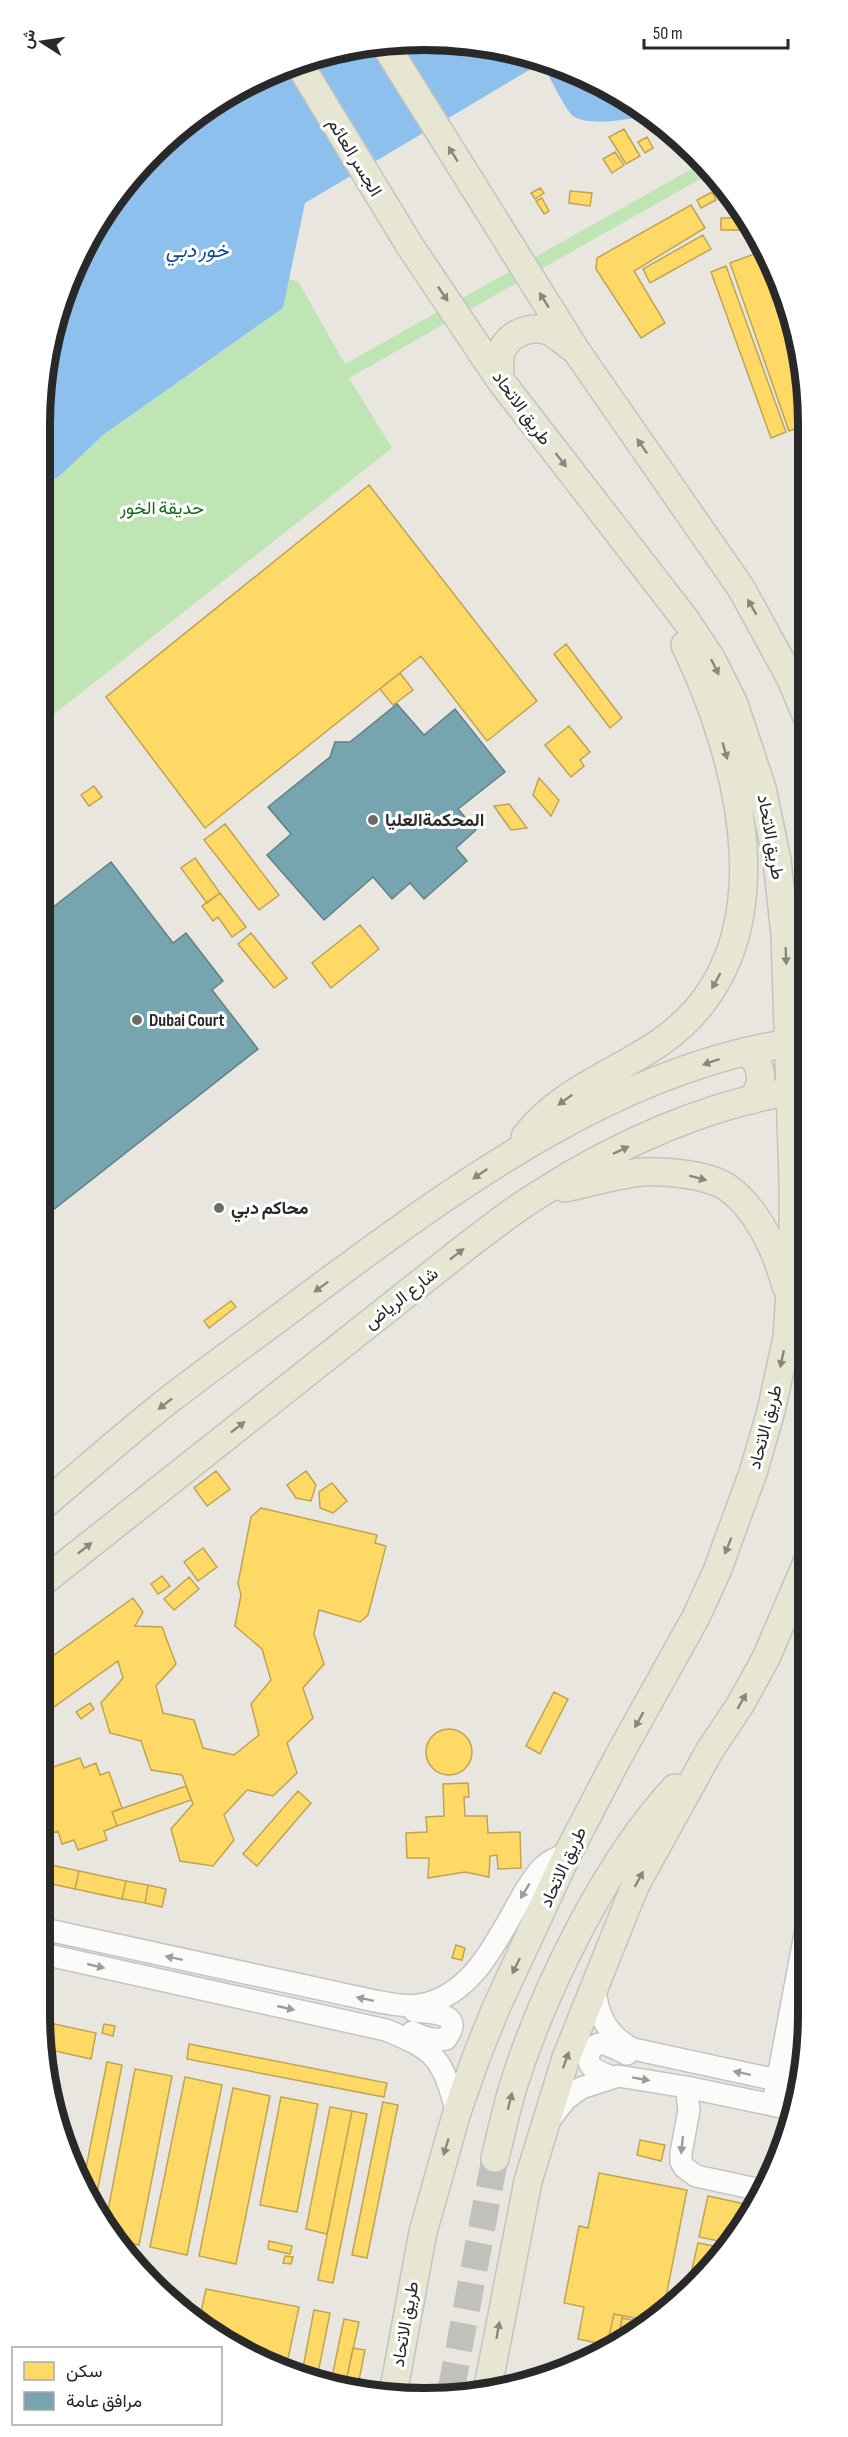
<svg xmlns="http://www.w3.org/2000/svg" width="848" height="2437" viewBox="0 0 848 2437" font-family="'Sofia Sans Condensed',Vazirmatn,sans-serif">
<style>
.green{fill:#bfe5b5}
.water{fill:#8ec0ed}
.homes{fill:#ffd966;stroke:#bfa454;stroke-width:1.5}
.public{fill:#76a5af;stroke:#5f8087;stroke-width:1.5}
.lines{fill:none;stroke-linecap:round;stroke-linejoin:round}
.major-tunnel{stroke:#c2c0ba;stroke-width:27;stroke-dasharray:27 14;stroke-linecap:butt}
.minor-casing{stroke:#c5c4c4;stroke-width:24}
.major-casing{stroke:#c4c3c0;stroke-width:30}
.minor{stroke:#fcfbfa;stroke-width:21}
.major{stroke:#e6e6d2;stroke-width:27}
.oneway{fill:#88887e}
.oneway2{fill:#9d9c9c}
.poi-dot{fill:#6c6b68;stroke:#fff;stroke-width:2}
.labels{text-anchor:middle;stroke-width:6;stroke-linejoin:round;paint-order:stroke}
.street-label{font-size:18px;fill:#292929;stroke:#fff}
.park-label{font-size:18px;fill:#166817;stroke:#fff}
.poi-label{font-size:18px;font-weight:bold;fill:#292929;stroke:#fff;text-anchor:start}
.water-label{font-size:20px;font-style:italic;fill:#084a9e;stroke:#fff}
.rim{fill:none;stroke:#292929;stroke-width:8}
</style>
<rect width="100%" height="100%" fill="#e8e6de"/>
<path class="green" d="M704 162 714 171 349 378 392 448 39 726V491L63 473 103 435 282 309 288 279 298 281 345 364Z"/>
<path class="water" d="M373 42 523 52 617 91 648 116C629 119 589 127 573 116 565 110 549 74 541 63L305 203 283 308 103 435 63 473 39 491V424L52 325 118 190 231 91Z"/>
<path class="homes" d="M624 129 640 156 626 164 609 137Z
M647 137 653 148 645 153 638 142Z
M615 152 624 165 612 173 603 159Z
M540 188 544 193 535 199 531 193Z
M570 191 592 193 590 206 569 203Z
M712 192 716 200 701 208 697 200Z
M542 198 549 211 544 214 536 201Z
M691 205 705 228 634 271 665 323 641 338 596 269 597 258Z
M721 218H742V230H721Z
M703 235 711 249 650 283 643 269Z
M757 235 761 246 751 249 747 239Z
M757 253 806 392V425L789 431 730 263Z
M726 266 786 432 771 438 711 272Z
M369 485 537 701 487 741 421 656 205 828 106 697Z
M566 644 622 718 610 728 554 654Z
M400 673 413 690 393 705 380 689Z
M569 726 590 752 580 760 584 766 571 777 545 745Z
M539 778 559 800 551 816 533 795Z
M94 786 102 797 89 806 81 795Z
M509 804 527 828 511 830 494 806Z
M225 824 279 895 259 910 204 840Z
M195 858 220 893 207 903 181 868Z
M220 893 246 927 232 937 218 917 213 921 202 906Z
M360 925 379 949 331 988 312 963Z
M251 933 287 978 274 988 238 944Z
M231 1301 236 1307 209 1328 204 1321Z
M216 1471 230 1489 207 1506 194 1488Z
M306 1471 316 1485 311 1501 296 1498 287 1485Z
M332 1483 347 1501 333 1513 320 1508 319 1492Z
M261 1508 377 1535 375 1543 386 1546 368 1615 360 1622 319 1610 314 1634 324 1664 303 1688 313 1718 287 1743 297 1773 273 1796 247 1790 224 1815 234 1840 213 1866 180 1861 171 1829 193 1804 182 1775 151 1770 141 1741 110 1733 101 1703 123 1678 118 1661 40 1717 39 1666 133 1598 143 1612 135 1626 162 1627 176 1664 156 1686 163 1713 194 1720 203 1748 234 1755 259 1735 251 1704 271 1680 262 1649 235 1626 241 1595 238 1583 251 1517Z
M203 1548 217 1567 198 1581 184 1562Z
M162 1576 170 1586 158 1594 151 1584Z
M189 1577 199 1589 174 1610 164 1599Z
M554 1692 568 1699 540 1754 526 1746Z
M90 1703 94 1709 81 1719 76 1712Z
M426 1752a23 23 0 1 1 46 0a23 23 0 1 1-46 0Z
M80 1758 84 1768 96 1763 100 1775 109 1772 122 1808 112 1812 117 1826 104 1831 107 1840 78 1850 74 1840 62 1844 58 1831 48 1835 39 1810V1796L45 1794 41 1781 53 1777 50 1768Z
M468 1783 469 1797H464L465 1816H487L488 1833 520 1832 521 1868 498 1869 497 1855 490 1856 489 1877 465 1872 428 1878 429 1858H407L406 1833 427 1832 426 1817 444 1816 443 1784Z
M186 1786 191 1800 117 1826 112 1812Z
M298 1791 311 1803 257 1866 243 1854Z
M39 1863 47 1864 43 1882 39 1881Z
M47 1864 79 1871 75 1889 43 1882Z
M79 1871 126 1881 122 1899 75 1889Z
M126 1881 148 1885 145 1903 122 1899Z
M148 1885 166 1889 162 1907 145 1903Z
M456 1945 465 1948 462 1960 452 1958Z
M45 2022 96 2033 91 2059 46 2049 43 2032Z
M104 2024 115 2026 113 2036 102 2033Z
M189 2044 387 2083 384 2097 187 2059Z
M107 2062 122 2065 95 2203 83 2183Z
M135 2069 172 2076 139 2245 119 2241 106 2221Z
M185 2077 222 2085 187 2255 150 2247Z
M233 2088 270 2096 236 2264 199 2256Z
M281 2097 318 2104 297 2212 260 2205Z
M383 2102 398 2105 367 2258 352 2255Z
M330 2107 352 2111 327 2234 306 2229Z
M352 2111 367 2114 333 2283 318 2280Z
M640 2140 665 2145 661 2161 637 2155Z
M599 2173 687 2190 664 2307 650 2321 614 2314 607 2345 578 2339 584 2307 564 2303 579 2226 588 2228Z
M708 2196 754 2206 744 2227 728 2243 699 2237Z
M269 2241 292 2246 290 2254 268 2249Z
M698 2243 723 2248 689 2282Z
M285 2256 293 2257 291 2264 283 2263Z
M206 2289 299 2307 286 2368 253 2358 200 2317Z
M314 2310 330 2313 317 2378 302 2373Z
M614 2314 623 2316 617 2342 611 2345H607Z
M622 2318 648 2323 639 2332 620 2329Z
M344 2319 359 2322 345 2386 331 2382Z
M353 2348 365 2350 357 2390 345 2386Z"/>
<path class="public" d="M397 704 424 735 455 709 505 772 458 809 476 830 456 848 467 861 424 899 410 883 392 899 373 877 324 920 267 855 291 834 268 807 330 757 335 742H350Z
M111 862 173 943 186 933 223 981 212 990 258 1049 39 1221V918Z"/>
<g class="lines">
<path class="major-tunnel" d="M451 2390 495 2158"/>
<g class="minor-casing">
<path id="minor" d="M39 1928 375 2001C391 2004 409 2008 425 2004 476 1992 500 1934 524 1893 536 1874 544 1859 567 1855
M39 1953 386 2030C439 2052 441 2058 457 2112
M595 1988C597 2016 608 2036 633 2049L800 2085
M412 2032C423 2037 433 2041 446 2039 466 2012 431 2013 414 2011
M611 2077C605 2074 598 2072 593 2068 583 2059 591 2042 604 2044 612 2046 620 2051 627 2054
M686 2087 689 2110 681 2153V2162L685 2168 696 2176 761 2190
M775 2093 809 1913
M551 2118 566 2099 581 2088 618 2076 686 2087 796 2110"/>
</g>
<g class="major-casing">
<path id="major" d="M384 43 575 349 741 588 790 677 806 715
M301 67 410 246 500 380 685 619 711 658 734 704 762 788 777 860 785 935 793 1181V1247L787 1338 771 1411 753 1473 717 1571 696 1617 617 1759 567 1855 496 2008 477 2055 457 2112 423 2232 393 2394
M500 380C500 373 499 364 500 357 503 336 529 324 548 331 556 334 564 342 571 347
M799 914 807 965
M747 1051C763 1065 765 1083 752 1100
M525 1137C559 1091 617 1073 662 1041 791 950 742 763 685 645
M565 1188C590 1183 617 1174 642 1172 666 1171 708 1174 728 1188 758 1210 776 1251 786 1286
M39 1509C81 1474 122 1437 165 1403 214 1365 265 1329 315 1291 457 1186 624 1062 805 1041
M39 1585 467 1246C490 1229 513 1210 538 1195 617 1144 711 1102 805 1089
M495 2158C501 2134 506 2110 513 2087 543 1991 606 1862 675 1788
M488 2387 528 2181 566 2058 635 1886 710 1750 740 1705 766 1658 808 1560"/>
</g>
<use href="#minor" class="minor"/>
<use href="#major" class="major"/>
</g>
<defs><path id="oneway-solid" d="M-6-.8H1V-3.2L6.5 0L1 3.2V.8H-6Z" transform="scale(1.5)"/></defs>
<g class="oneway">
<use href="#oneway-solid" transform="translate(453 154) rotate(-122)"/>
<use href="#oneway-solid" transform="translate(443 294) rotate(56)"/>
<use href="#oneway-solid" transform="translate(544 300) rotate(-122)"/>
<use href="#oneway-solid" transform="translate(642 446) rotate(-125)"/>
<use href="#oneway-solid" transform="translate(561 460) rotate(52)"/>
<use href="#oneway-solid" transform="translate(752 607) rotate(-120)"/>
<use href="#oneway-solid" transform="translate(715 667) rotate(64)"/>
<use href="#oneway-solid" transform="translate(725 751) rotate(74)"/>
<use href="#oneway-solid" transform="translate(786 956) rotate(88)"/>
<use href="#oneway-solid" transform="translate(716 981) rotate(119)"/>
<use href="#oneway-solid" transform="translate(711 1062) rotate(161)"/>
<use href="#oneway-solid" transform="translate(565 1100) rotate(144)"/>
<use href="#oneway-solid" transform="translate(621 1150) rotate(-25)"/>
<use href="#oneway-solid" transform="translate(480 1174) rotate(146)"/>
<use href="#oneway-solid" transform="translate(698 1178) rotate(15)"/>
<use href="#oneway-solid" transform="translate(457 1254) rotate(-38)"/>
<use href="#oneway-solid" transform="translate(321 1287) rotate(143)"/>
<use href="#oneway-solid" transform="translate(782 1359) rotate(102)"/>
<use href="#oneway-solid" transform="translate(165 1404) rotate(142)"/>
<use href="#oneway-solid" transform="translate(238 1427) rotate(-38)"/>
<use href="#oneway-solid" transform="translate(728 1546) rotate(112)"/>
<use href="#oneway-solid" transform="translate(85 1548) rotate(-38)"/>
<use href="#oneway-solid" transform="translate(742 1701) rotate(-60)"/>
<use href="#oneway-solid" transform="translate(639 1720) rotate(119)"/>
<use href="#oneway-solid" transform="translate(639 1879) rotate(-62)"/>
<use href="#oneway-solid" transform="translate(516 1966) rotate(116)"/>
<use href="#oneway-solid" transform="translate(566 2060) rotate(-70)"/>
<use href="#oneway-solid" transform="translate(510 2101) rotate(-76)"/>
<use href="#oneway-solid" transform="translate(446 2147) rotate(107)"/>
<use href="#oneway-solid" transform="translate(498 2330) rotate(-80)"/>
</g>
<g class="oneway2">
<use href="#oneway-solid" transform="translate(525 1891) rotate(121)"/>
<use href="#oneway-solid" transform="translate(174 1958) rotate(-168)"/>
<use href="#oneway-solid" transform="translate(96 1966) rotate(13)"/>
<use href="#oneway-solid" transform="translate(365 1999) rotate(-168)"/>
<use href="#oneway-solid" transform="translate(286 2008) rotate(13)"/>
<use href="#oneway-solid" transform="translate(742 2073) rotate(-168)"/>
<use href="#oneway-solid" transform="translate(641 2079) rotate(10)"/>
<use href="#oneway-solid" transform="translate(682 2145) rotate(96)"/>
</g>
<g class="poi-dot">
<circle cx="373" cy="820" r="6"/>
<circle cx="137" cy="1020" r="6"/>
<circle cx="219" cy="1208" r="6"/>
</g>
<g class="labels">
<g class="street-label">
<text transform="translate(355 157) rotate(59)" y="6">الجسر العائم</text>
<text transform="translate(522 408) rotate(54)" y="6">طريق الاتحاد</text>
<text transform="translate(771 837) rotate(80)" y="6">طريق الاتحاد</text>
<text transform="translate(401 1298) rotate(-38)" y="6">شارع الرياض</text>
<text transform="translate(765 1427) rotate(-75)" y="6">طريق الاتحاد</text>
<text transform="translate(563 1867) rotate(-65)" y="6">طريق الاتحاد</text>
<text transform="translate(405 2324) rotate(-80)" y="6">طريق الاتحاد</text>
</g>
<g class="park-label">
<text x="162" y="514">حديقة الخور</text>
</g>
<g class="poi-label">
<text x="385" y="826">المحكمةالعليا</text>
<text x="149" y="1026">Dubai Court</text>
<text x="231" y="1214">محاكم دبي</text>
</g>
<g class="water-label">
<text x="197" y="257">خور دبي</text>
</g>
</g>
<path d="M0 0H848V2437H0ZM424 50H424A374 374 0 0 1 798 424V2014A374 374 0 0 1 424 2388H424A374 374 0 0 1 50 2014V424A374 374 0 0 1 424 50Z" fill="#fff" fill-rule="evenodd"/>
<path class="rim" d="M424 50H424A374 374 0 0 1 798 424V2014A374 374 0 0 1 424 2388H424A374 374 0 0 1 50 2014V424A374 374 0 0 1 424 50Z"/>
<rect x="12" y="2347" width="210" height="78" fill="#ffffff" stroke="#a9a9a9" stroke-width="1.5"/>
<rect x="24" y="2362" width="30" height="18" fill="#ffd966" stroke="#a9a9a9" stroke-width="1.5"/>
<text x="66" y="2377" font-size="18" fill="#292929">سكن</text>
<rect x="24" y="2392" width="30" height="18" fill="#76a5af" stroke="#a9a9a9" stroke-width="1.5"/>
<text x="66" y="2407" font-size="18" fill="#292929">مرافق عامة</text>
<g transform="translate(42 42) rotate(282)" stroke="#ffffff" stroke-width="4.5" paint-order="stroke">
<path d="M0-4.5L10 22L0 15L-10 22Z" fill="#292929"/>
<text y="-9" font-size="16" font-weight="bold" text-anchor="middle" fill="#292929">ش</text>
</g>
<path d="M644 39v9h144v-9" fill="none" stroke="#292929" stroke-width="3"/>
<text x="653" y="39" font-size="18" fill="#292929" stroke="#ffffff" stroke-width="4.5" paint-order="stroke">50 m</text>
</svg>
